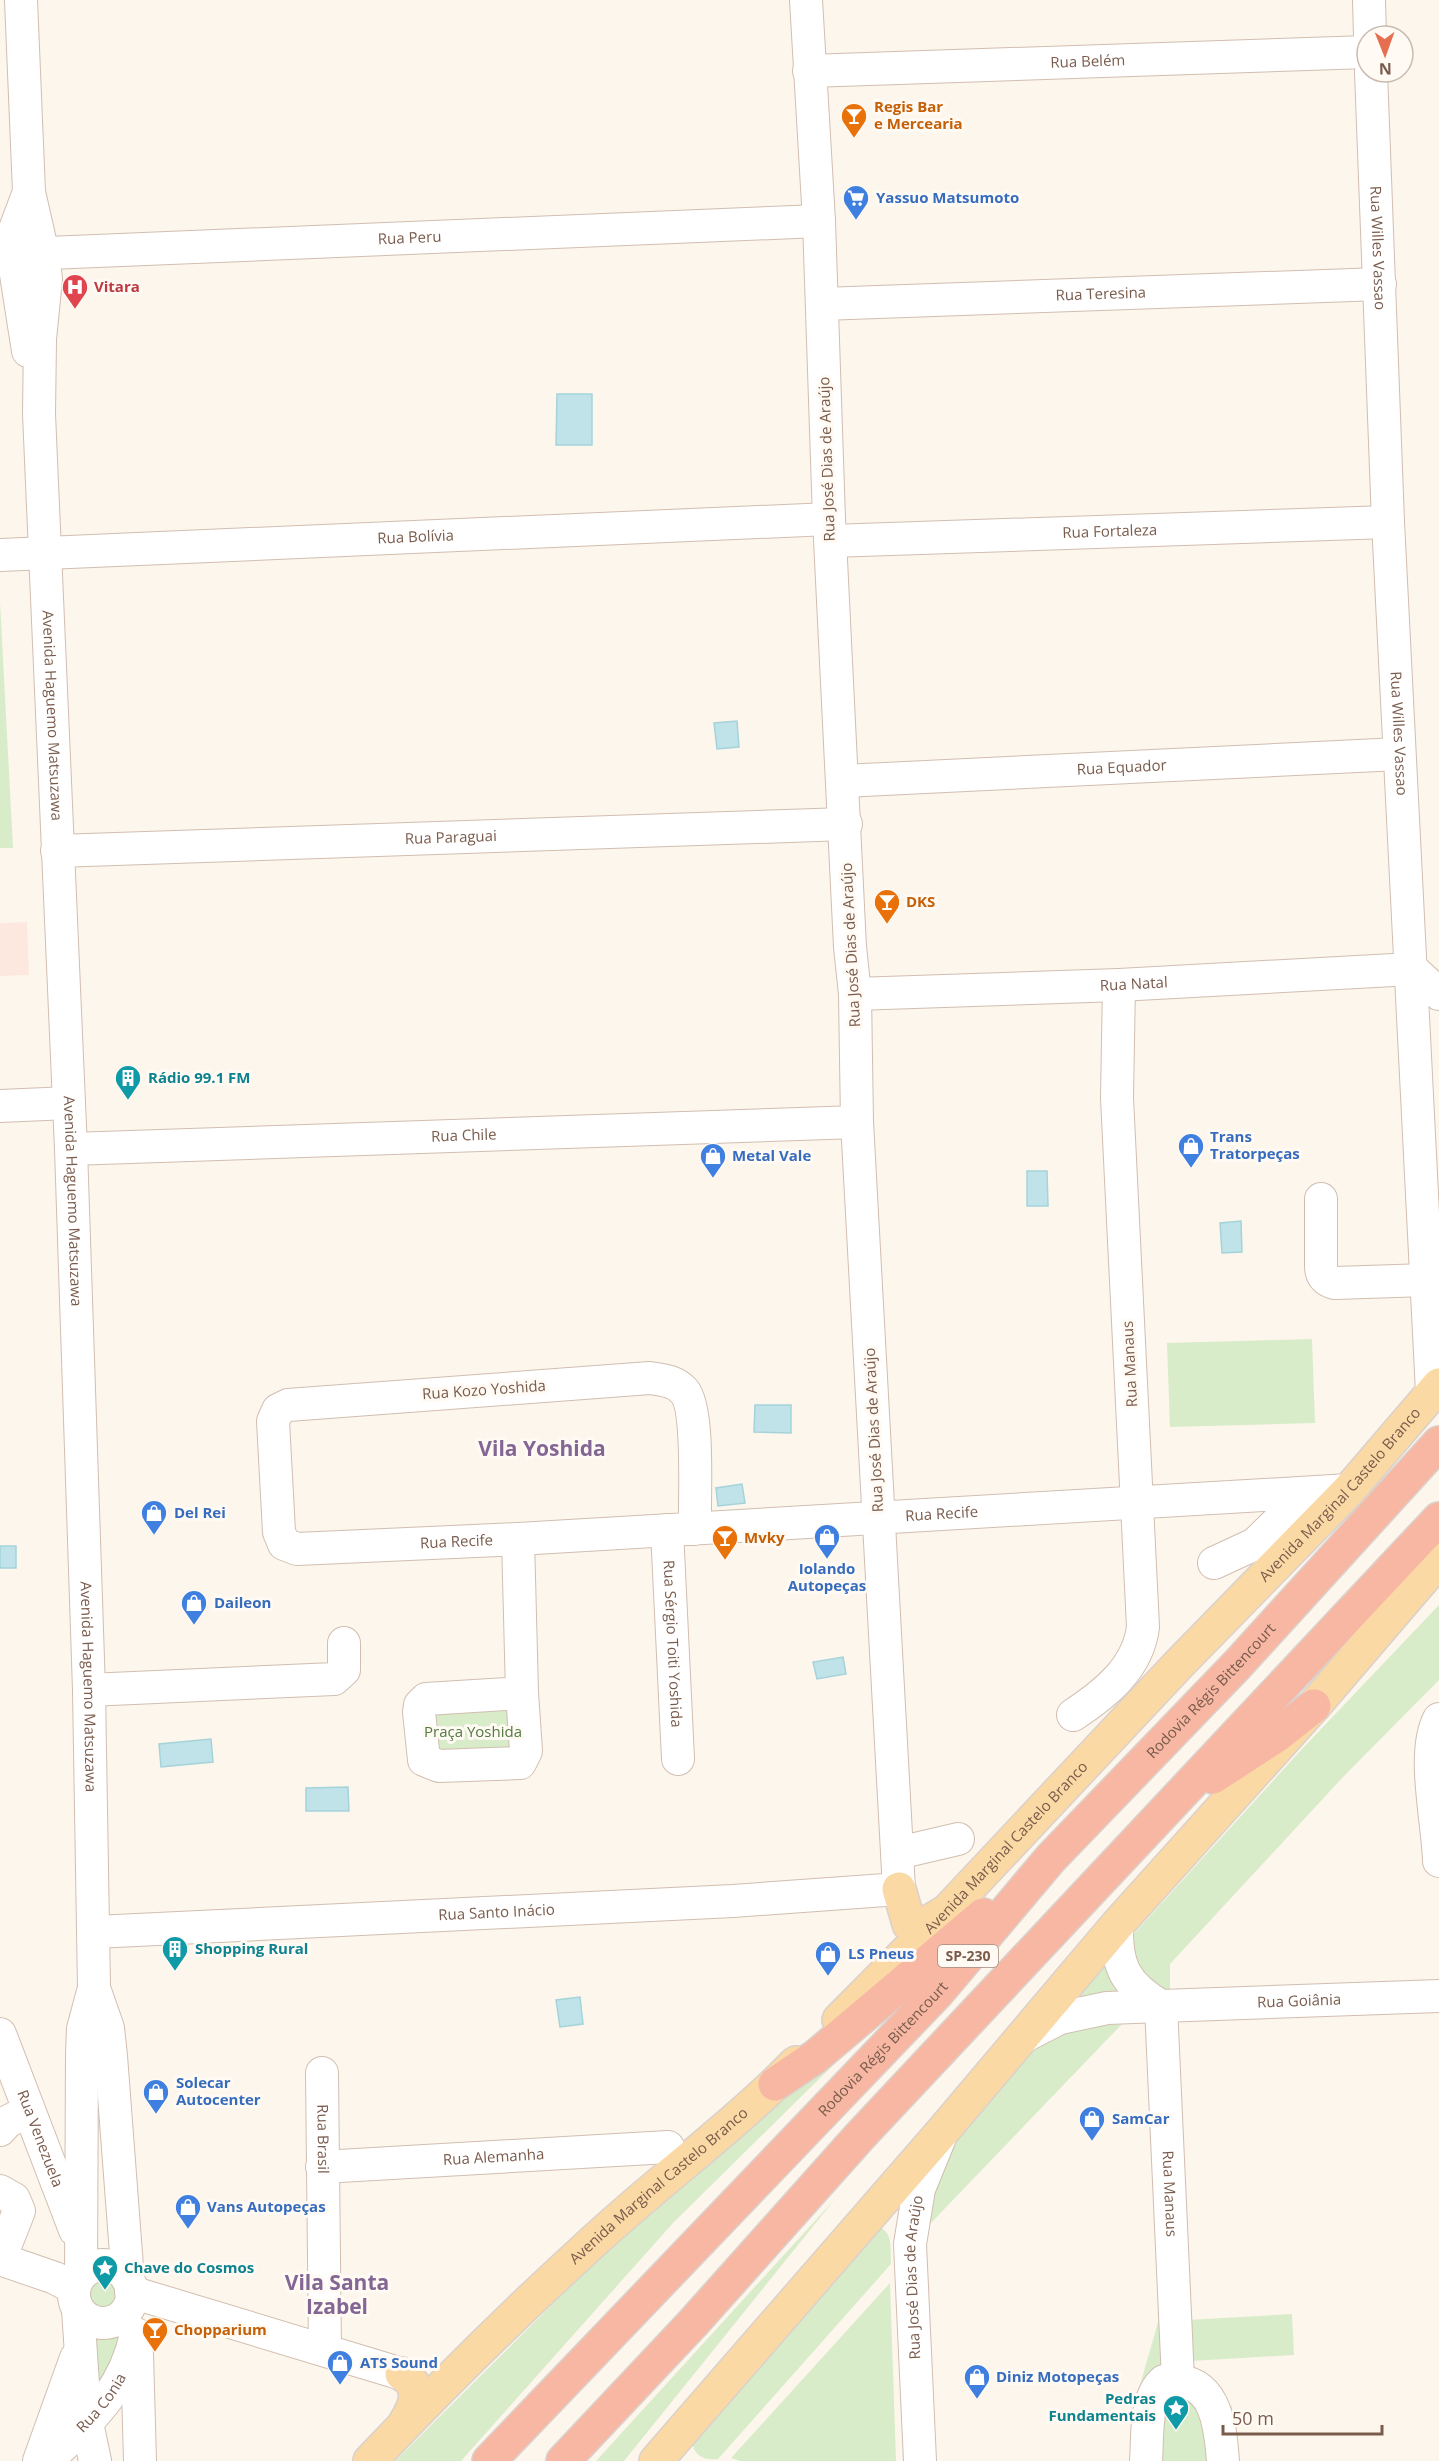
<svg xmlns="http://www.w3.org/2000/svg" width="1439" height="2461" viewBox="0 0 1439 2461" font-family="'Open Sans',sans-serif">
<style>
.commercial{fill:#fde8e0}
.green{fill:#d8ecc9}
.water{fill:#bfe3e8;stroke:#a5d3da;stroke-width:1.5}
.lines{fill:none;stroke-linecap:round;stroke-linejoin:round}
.minor-casing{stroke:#d1beb0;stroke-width:34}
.major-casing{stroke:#dad1cd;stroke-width:36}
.highway-casing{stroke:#dad1cd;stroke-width:36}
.minor{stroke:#fff;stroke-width:32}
.major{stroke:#fbd9a5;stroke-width:33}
.highway{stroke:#f7b7a3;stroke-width:33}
.labels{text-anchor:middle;stroke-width:6;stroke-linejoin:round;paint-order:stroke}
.shield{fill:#fffaf3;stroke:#a28b7f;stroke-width:1.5}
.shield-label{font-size:14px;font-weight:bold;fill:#7a5c4d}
.street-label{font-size:15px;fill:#7a5c4d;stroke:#fffaf3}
.food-label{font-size:15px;font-weight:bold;fill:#c56008;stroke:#fffaf3;text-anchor:start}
.shop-label{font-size:15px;font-weight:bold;fill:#366cbe;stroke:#fffaf3;text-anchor:start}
.health-label{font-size:15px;font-weight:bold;fill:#be3a42;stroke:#fffaf3;text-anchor:start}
.culture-label{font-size:15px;font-weight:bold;fill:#0d838f;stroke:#fffaf3;text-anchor:start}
.park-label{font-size:15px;fill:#537a41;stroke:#fffaf3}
.district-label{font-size:21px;font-weight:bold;fill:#846695;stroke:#fffaf3}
</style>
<rect width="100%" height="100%" fill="#fdf6ec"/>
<path class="commercial" d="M27 922 29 975 0 976V923Z"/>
<path class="green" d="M0 602 13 848H0Z
M1312 1339 1315 1423 1170 1427 1167 1343Z
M1439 1605V1680L1343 1777 1170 1964V1994L1143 1980 1129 1939 1302 1749Z
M516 1703 517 1748 437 1759 430 1708Z
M1110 1956 1123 1994 1068 2006Z
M886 2013 673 2223 461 2461H395L653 2204Z
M1122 2024 928 2226 932 2199 942 2159 1026 2047 1070 2028Z
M835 2199 624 2461H596Z
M879 2227C894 2233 890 2250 891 2264L718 2459C703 2461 693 2455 692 2440Z
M86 2297a18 18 0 1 1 36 0a18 18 0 1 1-36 0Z
M890 2283 896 2461H740L731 2458Z
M1292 2314 1294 2355 1190 2361 1198 2380 1223 2396 1232 2407 1235 2461H1137L1136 2399 1159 2319 1188 2320Z
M130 2318V2336L91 2406 90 2322 110 2327Z"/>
<path class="water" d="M557 394H592V445H556Z
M737 721 739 747 717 749 714 723Z
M1027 1171H1047L1048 1206H1027Z
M1241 1221 1242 1252 1222 1253 1220 1223Z
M755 1405H791V1433L754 1432Z
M742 1484 745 1503 718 1506 716 1488Z
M0 1546H16V1568H0Z
M843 1657 846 1674 817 1679 813 1662Z
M211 1739 213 1762 161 1767 159 1744Z
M348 1787 349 1811H306V1788Z
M580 1997 583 2024 560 2027 556 2000Z"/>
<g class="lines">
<g class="minor-casing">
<g id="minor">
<path id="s1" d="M21 0 29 192 43 254 46 279 40 339 39 414 71 1149 89 1690 94 1988 83 2029 82 2053 81 2275"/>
<path d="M1369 0 1370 36"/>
<path id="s2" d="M809 71 1367 52"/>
<path id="s3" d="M1371 72 1388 522 1432 1392"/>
<path id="s4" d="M0 255 819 221"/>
<path id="s5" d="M822 304 1380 284"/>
<path d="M28 351 13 255 15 229 29 192"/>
<path id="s6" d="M831 541 1388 522"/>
<path id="s7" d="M0 555 829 519"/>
<path id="s8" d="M843 781 1399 754"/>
<path id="s9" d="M57 851 846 824"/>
<path d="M1412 969 1439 994"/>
<path id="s10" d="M855 994 1119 985 1412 969"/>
<path d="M0 1106 69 1103"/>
<path id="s11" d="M71 1149 857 1122"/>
<path d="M1321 1199V1266C1321 1275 1325 1281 1335 1283L1427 1280"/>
<path id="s12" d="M695 1529C694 1501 700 1409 684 1391 675 1381 663 1380 650 1378L288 1405 278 1410 273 1421 279 1532 284 1544 297 1549 518 1539 1349 1490"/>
<path id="s13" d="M667 1530 678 1759"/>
<path d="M518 1539 522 1693"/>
<path d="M1214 1563 1255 1544 1307 1493"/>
<path d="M89 1690 334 1679 344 1670V1643"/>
<path d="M522 1693 526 1751 520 1763 439 1766 424 1760 419 1712 420 1705 426 1699Z"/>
<path d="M1073 1715C1105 1694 1138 1668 1143 1627L1117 1098 1119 985"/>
<path d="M1439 1719C1421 1753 1438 1821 1439 1861"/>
<path d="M898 1853 958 1839"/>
<path d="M1117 1925C1116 1966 1125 1985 1161 2006"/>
<path id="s14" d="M95 1932 733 1901 899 1889 857 1122 855 994 850 947 829 519 819 221 806 0"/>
<path d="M94 1988 108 2028 111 2056 128 2280"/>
<path id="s15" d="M1161 2006 1178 2380"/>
<path id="s16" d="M0 2034 75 2230"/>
<path id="s17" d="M1023 2037 1060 2018 1107 2008 1439 1996"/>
<path id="s18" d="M322 2073 325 2350"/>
<path d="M0 2130 7 2122 28 2111"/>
<path id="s19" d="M322 2167 668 2147"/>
<path d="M0 2191 14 2199 19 2211 0 2259"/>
<path d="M0 2259 55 2278 74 2288"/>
<circle cx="103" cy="2294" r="29"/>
<path d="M131 2292 402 2374"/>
<path d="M78 2310 85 2413 95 2461"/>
<path d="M137 2354 140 2461"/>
<path d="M39 2461 76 2358"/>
<path id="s20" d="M47 2461C88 2421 124 2393 136 2334"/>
<path id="s21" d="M920 2461 910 2244 919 2189 939 2140"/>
<path d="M1146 2461C1148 2437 1144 2398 1164 2381 1215 2376 1220 2421 1223 2461"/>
</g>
</g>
<g class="major-casing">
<g id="major">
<path d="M899 1889 909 1924 913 1926 927 1923 944 1913"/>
<path id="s22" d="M839 2020 948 1910 1179 1664 1349 1490 1439 1385"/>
<path d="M402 2374C423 2386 416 2406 405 2423"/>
<path id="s23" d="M370 2461C442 2385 517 2311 594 2241 660 2180 733 2127 796 2063"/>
<path d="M656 2461 942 2132 1117 1925 1314 1706 1439 1560"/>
</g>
</g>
<g class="highway-casing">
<g id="highway">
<path d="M1213 1777 1276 1736 1314 1706"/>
<path d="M775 2084 815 2057 983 1915"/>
<path id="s24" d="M489 2461 938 1992 1051 1858 1237 1665 1439 1443"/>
<path d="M563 2461 693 2323 860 2136 1439 1519"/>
</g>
</g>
<use href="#minor" class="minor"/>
<use href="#major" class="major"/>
<use href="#highway" class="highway"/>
</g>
<defs>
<g id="bar-pin" transform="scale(1.35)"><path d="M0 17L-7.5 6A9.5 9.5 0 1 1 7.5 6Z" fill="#e8710a" stroke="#fffaf3"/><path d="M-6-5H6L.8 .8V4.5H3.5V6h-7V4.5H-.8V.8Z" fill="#fff"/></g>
<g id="supermarket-pin" transform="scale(1.35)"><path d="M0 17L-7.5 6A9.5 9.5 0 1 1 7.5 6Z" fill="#3f7fe0" stroke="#fffaf3"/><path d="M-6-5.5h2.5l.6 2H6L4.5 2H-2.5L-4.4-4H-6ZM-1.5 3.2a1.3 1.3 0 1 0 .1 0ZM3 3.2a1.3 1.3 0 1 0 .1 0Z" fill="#fff"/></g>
<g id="hospital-pin" transform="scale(1.35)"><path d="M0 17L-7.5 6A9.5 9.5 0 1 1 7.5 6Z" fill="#e0444e" stroke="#fffaf3"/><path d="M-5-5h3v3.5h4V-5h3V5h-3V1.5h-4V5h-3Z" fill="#fff"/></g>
<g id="building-pin" transform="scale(1.35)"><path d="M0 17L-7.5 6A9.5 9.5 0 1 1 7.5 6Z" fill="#0f9aa8" stroke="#fffaf3"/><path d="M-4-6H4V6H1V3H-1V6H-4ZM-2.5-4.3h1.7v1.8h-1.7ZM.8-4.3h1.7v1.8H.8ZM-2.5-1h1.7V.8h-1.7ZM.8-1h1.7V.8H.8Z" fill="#fff"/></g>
<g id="shop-pin" transform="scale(1.35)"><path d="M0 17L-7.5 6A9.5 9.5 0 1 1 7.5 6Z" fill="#3f7fe0" stroke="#fffaf3"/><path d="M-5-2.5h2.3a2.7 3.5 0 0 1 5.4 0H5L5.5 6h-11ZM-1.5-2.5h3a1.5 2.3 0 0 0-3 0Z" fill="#fff"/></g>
<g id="sight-pin" transform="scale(1.35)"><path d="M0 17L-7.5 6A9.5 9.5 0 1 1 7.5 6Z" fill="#0f9aa8" stroke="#fffaf3"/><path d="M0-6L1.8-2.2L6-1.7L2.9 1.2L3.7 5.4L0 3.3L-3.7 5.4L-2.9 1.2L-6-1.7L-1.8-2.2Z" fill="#fff"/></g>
</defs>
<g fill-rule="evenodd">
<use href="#bar-pin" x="854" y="116"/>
<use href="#supermarket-pin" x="856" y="198"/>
<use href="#hospital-pin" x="75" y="287"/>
<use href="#bar-pin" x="887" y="902"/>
<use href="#building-pin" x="128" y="1078"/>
<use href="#shop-pin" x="1191" y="1146"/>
<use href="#shop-pin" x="713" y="1156"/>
<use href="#shop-pin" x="154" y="1513"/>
<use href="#shop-pin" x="827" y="1537"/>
<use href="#bar-pin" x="725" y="1538"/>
<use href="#shop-pin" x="194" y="1603"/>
<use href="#building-pin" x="175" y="1949"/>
<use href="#shop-pin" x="828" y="1954"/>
<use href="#shop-pin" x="156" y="2092"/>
<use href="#shop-pin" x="1092" y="2119"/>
<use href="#shop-pin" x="188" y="2207"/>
<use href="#sight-pin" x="105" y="2268"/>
<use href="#bar-pin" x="155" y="2330"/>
<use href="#shop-pin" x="340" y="2363"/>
<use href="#shop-pin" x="977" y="2377"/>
<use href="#sight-pin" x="1176" y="2408"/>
</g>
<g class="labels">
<rect class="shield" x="938" y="1945" width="60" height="22" rx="4.5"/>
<g class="shield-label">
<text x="968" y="1961">SP-230</text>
</g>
<g class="street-label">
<text dy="5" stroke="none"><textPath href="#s2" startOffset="279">Rua Belém</textPath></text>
<text dy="5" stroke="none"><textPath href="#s4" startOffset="410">Rua Peru</textPath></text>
<text dy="5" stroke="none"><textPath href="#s3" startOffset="176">Rua Willes Vassao</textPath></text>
<text dy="5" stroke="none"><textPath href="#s5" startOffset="279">Rua Teresina</textPath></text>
<text transform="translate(827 459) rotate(-92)" y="5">Rua José Dias de Araújo</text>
<text dy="5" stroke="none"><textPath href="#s6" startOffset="279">Rua Fortaleza</textPath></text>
<text dy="5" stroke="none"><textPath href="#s7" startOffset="416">Rua Bolívia</textPath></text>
<text dy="5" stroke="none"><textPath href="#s1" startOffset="718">Avenida Haguemo Matsuzawa</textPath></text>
<text dy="5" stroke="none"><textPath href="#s3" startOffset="662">Rua Willes Vassao</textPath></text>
<text dy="5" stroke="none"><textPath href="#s8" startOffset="279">Rua Equador</textPath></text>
<text dy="5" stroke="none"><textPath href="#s9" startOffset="394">Rua Paraguai</textPath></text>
<text transform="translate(851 945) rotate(-93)" y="5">Rua José Dias de Araújo</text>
<text dy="5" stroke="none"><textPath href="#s10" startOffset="279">Rua Natal</textPath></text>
<text dy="5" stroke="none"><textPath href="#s11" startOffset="393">Rua Chile</textPath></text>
<text dy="5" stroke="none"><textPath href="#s1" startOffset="1204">Avenida Haguemo Matsuzawa</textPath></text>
<text transform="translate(1130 1364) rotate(-93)" y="5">Rua Manaus</text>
<text transform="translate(484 1390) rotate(-4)" y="5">Rua Kozo Yoshida</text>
<text transform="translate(874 1430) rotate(-93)" y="5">Rua José Dias de Araújo</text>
<text dy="5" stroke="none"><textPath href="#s22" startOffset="726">Avenida Marginal Castelo Branco</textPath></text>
<text dy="5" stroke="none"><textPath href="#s12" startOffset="1347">Rua Recife</textPath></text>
<text dy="5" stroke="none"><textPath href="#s12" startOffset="861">Rua Recife</textPath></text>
<text dy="5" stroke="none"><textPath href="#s13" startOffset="114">Rua Sérgio Toiti Yoshida</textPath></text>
<text dy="5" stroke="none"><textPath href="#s1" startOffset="1690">Avenida Haguemo Matsuzawa</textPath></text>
<text dy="5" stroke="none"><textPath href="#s24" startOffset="1056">Rodovia Régis Bittencourt</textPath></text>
<text dy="5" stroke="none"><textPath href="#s22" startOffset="240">Avenida Marginal Castelo Branco</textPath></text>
<text dy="5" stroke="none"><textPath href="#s14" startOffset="402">Rua Santo Inácio</textPath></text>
<text dy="5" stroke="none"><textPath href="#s17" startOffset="282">Rua Goiânia</textPath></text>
<text dy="5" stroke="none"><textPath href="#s24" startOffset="570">Rodovia Régis Bittencourt</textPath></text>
<text dy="5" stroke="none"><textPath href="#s18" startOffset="66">Rua Brasil</textPath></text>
<text dy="5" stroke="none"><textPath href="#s16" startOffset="112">Rua Venezuela</textPath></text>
<text dy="5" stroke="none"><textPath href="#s19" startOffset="172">Rua Alemanha</textPath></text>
<text dy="5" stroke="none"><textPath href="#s23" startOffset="399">Avenida Marginal Castelo Branco</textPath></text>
<text dy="5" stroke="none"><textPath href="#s15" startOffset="188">Rua Manaus</textPath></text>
<text dy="5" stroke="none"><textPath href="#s21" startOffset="184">Rua José Dias de Araújo</textPath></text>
<text dy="5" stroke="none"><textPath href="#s20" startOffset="80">Rua Conia</textPath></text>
</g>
<g class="food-label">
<text x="874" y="112">Regis Bar<tspan x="874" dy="17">e Mercearia</tspan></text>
<text x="906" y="907">DKS</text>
<text x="744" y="1543">Mvky</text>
<text x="174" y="2335">Chopparium</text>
</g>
<g class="shop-label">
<text x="876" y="203">Yassuo Matsumoto</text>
<text x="1210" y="1142">Trans<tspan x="1210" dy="17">Tratorpeças</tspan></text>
<text x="732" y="1161">Metal Vale</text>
<text x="174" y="1518">Del Rei</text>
<text x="827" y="1574" text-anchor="middle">Iolando<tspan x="827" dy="17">Autopeças</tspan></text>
<text x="214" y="1608">Daileon</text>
<text x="848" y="1959">LS Pneus</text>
<text x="176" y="2088">Solecar<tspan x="176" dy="17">Autocenter</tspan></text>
<text x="1112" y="2124">SamCar</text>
<text x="207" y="2212">Vans Autopeças</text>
<text x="360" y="2368">ATS Sound</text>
<text x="996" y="2382">Diniz Motopeças</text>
</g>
<g class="health-label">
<text x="94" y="292">Vitara</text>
</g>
<g class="culture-label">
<text x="148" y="1083">Rádio 99.1 FM</text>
<text x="195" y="1954">Shopping Rural</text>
<text x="124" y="2273">Chave do Cosmos</text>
<text x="1156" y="2404" text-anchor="end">Pedras<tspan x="1156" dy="17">Fundamentais</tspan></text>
</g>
<g class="park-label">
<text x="473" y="1737">Praça Yoshida</text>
</g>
<g class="district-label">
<text x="542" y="1456">Vila Yoshida</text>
<text x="337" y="2290">Vila Santa<tspan x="337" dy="24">Izabel</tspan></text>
</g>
</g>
<g transform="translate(1385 54) rotate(179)"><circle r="28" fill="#fffaf3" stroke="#cabbb1" stroke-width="1.5"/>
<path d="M0-4.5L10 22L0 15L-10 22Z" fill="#e76f51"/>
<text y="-9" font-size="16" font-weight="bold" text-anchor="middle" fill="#7a5c4d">N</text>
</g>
<path d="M1223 2425v9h159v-9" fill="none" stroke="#7a5c4d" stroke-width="3"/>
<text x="1232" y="2425" font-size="18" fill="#7a5c4d" stroke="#fffaf3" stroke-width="4.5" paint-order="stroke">50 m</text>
</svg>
